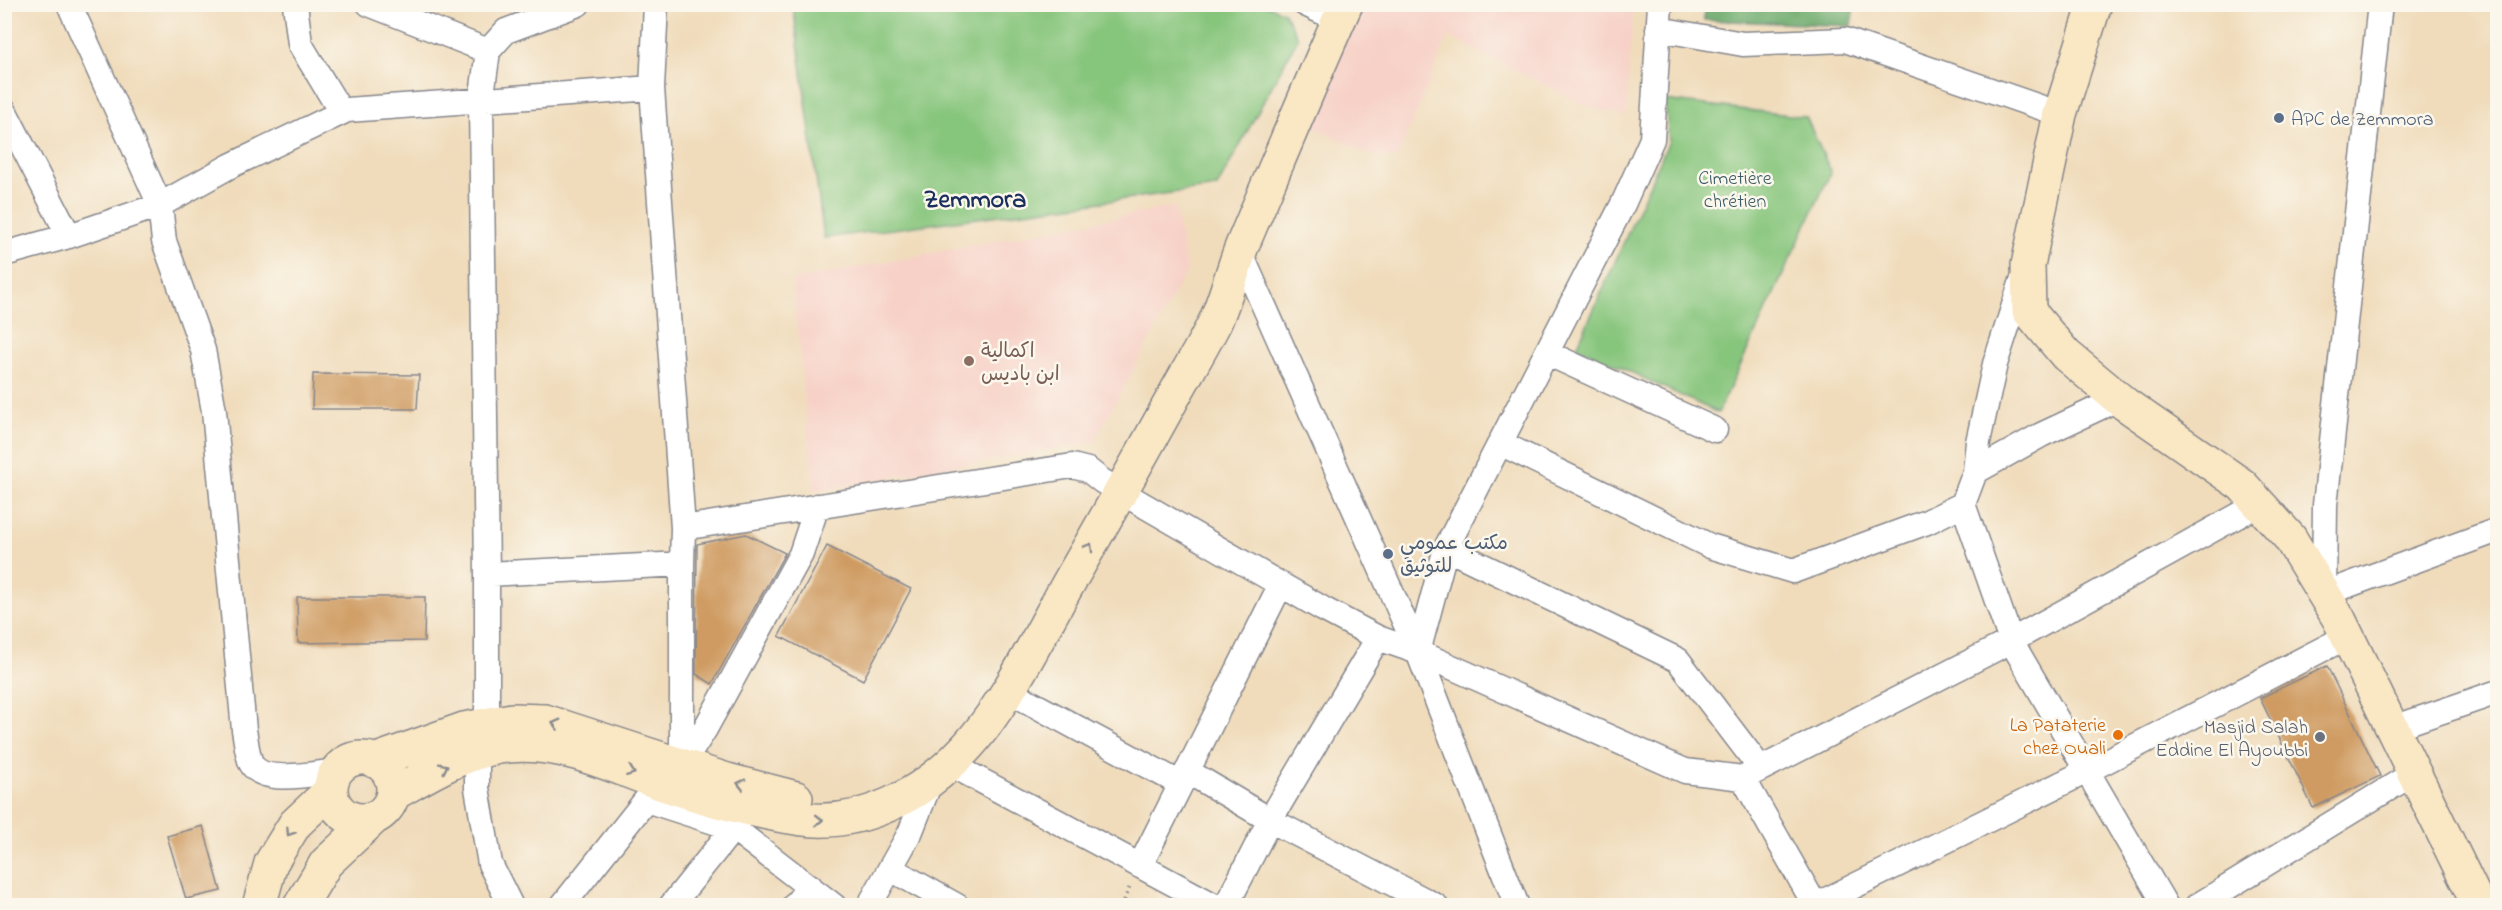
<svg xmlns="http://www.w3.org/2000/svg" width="2502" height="910" viewBox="0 0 2502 910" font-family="'Indie Flower','Playpen Sans Arabic',sans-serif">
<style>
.built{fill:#f7d1c7}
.green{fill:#86c57c;stroke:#507a6d;stroke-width:1.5}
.forest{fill:#6caa6c;stroke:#446c65;stroke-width:1.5}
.building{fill:#cf9b62}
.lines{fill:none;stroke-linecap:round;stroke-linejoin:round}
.street-casing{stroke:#86868c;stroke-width:27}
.secondary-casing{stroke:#86868c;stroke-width:36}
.path{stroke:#86868c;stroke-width:4;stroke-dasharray:1.5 4.5;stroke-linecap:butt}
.street{stroke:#fff;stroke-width:24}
.secondary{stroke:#fae7c3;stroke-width:33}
.oneway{stroke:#8a8b90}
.service-dot{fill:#5c6f8a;stroke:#fbf7ec;stroke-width:2}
.education-dot{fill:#8d6e63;stroke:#fbf7ec;stroke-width:2}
.food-dot{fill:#e8710a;stroke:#fbf7ec;stroke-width:2}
.worship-dot{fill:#6b7280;stroke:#fbf7ec;stroke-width:2}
.labels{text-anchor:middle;stroke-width:5;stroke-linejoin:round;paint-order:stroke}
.service-label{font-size:20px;fill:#4e5e75;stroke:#fbf7ec;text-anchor:start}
.park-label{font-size:20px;fill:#3b5c67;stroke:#fbf7ec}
.education-label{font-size:20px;fill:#785e54;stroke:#fbf7ec;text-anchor:start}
.food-label{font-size:20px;fill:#c56008;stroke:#fbf7ec;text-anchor:end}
.worship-label{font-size:20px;fill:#5b616d;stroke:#fbf7ec;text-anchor:end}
.district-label{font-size:26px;font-weight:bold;fill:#1b2f5e;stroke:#fbf7ec}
</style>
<rect width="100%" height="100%" fill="#fbf7ec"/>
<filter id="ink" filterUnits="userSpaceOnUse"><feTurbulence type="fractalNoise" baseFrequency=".0167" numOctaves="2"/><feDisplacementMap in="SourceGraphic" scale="12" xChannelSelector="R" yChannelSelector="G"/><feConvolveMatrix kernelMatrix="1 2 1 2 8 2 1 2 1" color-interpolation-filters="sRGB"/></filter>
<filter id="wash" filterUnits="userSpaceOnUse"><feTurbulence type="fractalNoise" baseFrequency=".008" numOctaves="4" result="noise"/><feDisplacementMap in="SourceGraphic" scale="24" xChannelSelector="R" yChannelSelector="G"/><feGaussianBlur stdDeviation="1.35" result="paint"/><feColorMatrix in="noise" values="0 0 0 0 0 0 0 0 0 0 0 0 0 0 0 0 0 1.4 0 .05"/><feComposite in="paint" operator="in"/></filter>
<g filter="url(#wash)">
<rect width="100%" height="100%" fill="#f0dcbb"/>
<path class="built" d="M1350 5H1633L1626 117 1584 105 1448 36 1397 159 1366 153 1302 120Z
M1175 206 1187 271 1094 442 814 491 792 280Z"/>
<path class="green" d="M793 5H1266L1284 12 1298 38 1217 187 824 238Z
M1665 100 1806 117 1831 172 1718 413 1577 347 1669 141Z"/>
<path class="forest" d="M1704 5V4L1854 5 1851 26 1704 20Z"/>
<g id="blocks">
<path class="building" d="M313 374 419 375 417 409H312Z
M746 534 785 553 712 684 696 674 697 544Z
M827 546 911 589 863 680 779 636Z
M297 597H425L424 641 298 643Z
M2327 666 2380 776 2313 808 2260 698Z
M203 826 221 891 186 899 167 836Z"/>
</g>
</g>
<g filter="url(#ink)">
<use href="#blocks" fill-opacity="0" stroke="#86868c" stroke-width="1.5"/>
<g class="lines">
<g class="street-casing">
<path id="street" d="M69 4 160 205 164 241 203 350 214 411 244 730C246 740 247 754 251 763 262 786 317 773 337 771
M295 4 300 44 341 112
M369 4 488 51
M578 4 506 31 488 51 481 102 487 574 682 564 683 528 1072 466 1088 470 1102 481 1323 609 1378 638 1418 652
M656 4 652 88 683 528
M1305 4 1339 20
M1660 4 1652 139 1623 204 1446 548 1418 652 1685 771 1743 778 2011 641 2259 504
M2380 4 2325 505 2324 594 2498 530
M1658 29 1743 44 1845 40 2060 114
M4 110 69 236
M1240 252 1418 652 1517 906
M4 254 69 236 160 205 230 166 347 110 652 88
M1547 353 1715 430
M1500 443 1710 546 1793 571 1927 522 1963 504 2011 641 2166 906
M1975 472 2041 435 2118 399
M1963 504 1975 472 1978 442 1995 364 2022 281
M1446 548 1678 660 1761 769
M487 574V724L477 752V788L490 864 511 906
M1007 690 1181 784
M2393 728 2498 692
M950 764 1215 906
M682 765 705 729 801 554 817 506
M682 765V564
M1187 771 1270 820 1436 906
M1743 778 1815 905
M1140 866 1280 586
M891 869 957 906
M562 906 646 800 733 828 834 906
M671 906 743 816
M794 906 810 886
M869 906 910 833 931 780
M1226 906 1270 820 1378 638
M1814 906 2087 771 2348 636
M2197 906 2414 773"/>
</g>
<g class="secondary-casing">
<path id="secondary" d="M2095 4 2060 114 2028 265 2029 311 2066 355 2125 404 2242 485 2290 538 2339 619 2479 906
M331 789a31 31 0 1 1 62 0a31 31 0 1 1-62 0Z
M374 761 464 729 512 720 545 721 727 780 796 798
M393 794C426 776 460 754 499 747 554 738 604 763 654 781 702 797 751 812 802 819 863 827 923 794 964 750 1006 706 1041 631 1072 577 1105 520 1137 463 1169 405 1184 377 1201 350 1215 322 1226 298 1232 271 1242 246 1276 166 1310 84 1346 4
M259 906 271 863 295 824 331 790
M300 906 326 863 375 817"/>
</g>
<path class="path" d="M1122 906 1131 884"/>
<use href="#street" class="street"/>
<use href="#secondary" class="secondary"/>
</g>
<defs><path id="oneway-chevron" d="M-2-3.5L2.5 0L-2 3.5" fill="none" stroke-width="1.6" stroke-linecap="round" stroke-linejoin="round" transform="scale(1.5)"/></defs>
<g class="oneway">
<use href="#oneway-chevron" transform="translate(1089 547) rotate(-60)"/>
<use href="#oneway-chevron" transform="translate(556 724) rotate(-165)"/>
<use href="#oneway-chevron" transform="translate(444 767) rotate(-26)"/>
<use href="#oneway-chevron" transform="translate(631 772) rotate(21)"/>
<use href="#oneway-chevron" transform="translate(741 784) rotate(-166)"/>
<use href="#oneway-chevron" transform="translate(819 820) rotate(1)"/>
<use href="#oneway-chevron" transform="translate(290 832) rotate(123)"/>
</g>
</g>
<g class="service-dot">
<circle cx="2279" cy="118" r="6"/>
<circle cx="1388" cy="554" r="6"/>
</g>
<circle class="education-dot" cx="969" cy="361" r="6"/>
<circle class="food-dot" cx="2118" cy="735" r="6"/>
<circle class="worship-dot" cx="2320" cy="737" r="6"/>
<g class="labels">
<g class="service-label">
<text x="2291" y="125">APC de Zemmora</text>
<text x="1400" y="549">مكتب عمومي<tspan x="1400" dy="23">للتوثيق</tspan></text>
</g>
<g class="park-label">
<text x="1735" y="184">Cimetière<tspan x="1735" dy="23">chrétien</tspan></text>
</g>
<g class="education-label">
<text x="981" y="357">اكمالية<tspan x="981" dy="23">ابن باديس</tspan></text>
</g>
<g class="food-label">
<text x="2106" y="731">La Pataterie<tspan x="2106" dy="23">chez Ouali</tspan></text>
</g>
<g class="worship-label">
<text x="2308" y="733">Masjid Salah<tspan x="2308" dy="23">Eddine El Ayoubbi</tspan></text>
</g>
<g class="district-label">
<text x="975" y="207">Zemmora</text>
</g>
</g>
<rect width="2502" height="910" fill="none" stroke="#fbf7ec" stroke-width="24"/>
</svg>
